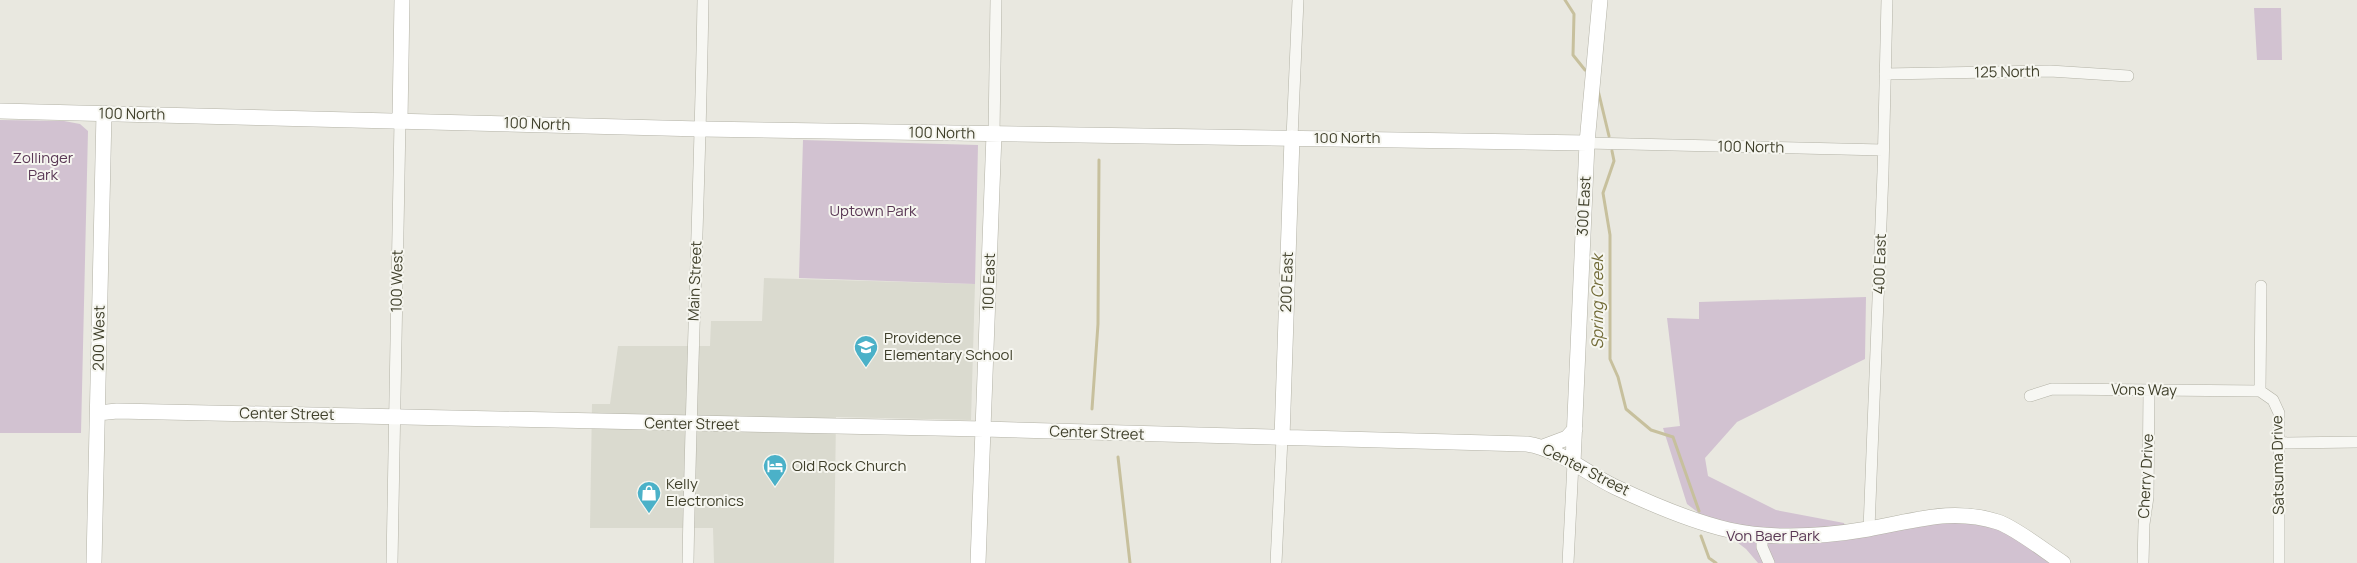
<svg xmlns="http://www.w3.org/2000/svg" width="2357" height="563" viewBox="0 0 2357 563" font-family="Manrope,sans-serif">
<style>
.built{fill:#dadacf}
.green{fill:#d2c2d1}
.lines{fill:none;stroke-linecap:round;stroke-linejoin:round}
.stream{stroke:#c7c09d;stroke-width:3}
.street-casing{stroke:#b3b2a6;stroke-width:12}
.secondary-casing{stroke:#b3b2a6;stroke-width:16}
.street{stroke:#f7f7f3;stroke-width:11}
.secondary{stroke:#fff;stroke-width:15}
.labels{text-anchor:middle;stroke-width:4;stroke-linejoin:round;paint-order:stroke}
.street-label{font-size:15px;fill:#3f3f2a;stroke:#f6f6f0}
.park-label{font-size:15px;fill:#5a3855;stroke:#f6f6f0}
.poi-label{font-size:15px;fill:#3f3f2a;stroke:#f6f6f0;text-anchor:start}
.water-label{font-size:16px;font-style:italic;fill:#716a36;stroke:#f6f6f0}
</style>
<rect width="100%" height="100%" fill="#e9e8e0"/>
<path class="built" d="M764 278 975 284 971 420 836 417 834 563H714L713 528H590L592 404H610L618 346H710L711 321H762Z"/>
<path class="green" d="M2254 8H2281L2282 60H2257Z
M0 120 64 121 80 124 88 131 81 433H0Z
M803 140 978 145 975 284 799 278Z
M1866 297 1865 359 1737 422 1705 458 1708 476 1776 510 1844 523 1849 539C1899 530 1955 510 2004 532 2020 539 2035 553 2049 563H1758L1746 549 1687 504 1663 428 1680 426 1667 318 1699 319V302Z"/>
<g class="lines">
<path class="stream" d="M1565 0 1574 14 1573 55 1585 70
M1597 86 1609 136
M1612 151 1614 161 1603 193 1610 235V359L1618 377 1626 409 1651 430 1673 437 1699 511
M1092 409 1098 324 1099 160
M1118 457 1130 563
M1701 536 1709 558 1716 563"/>
<g class="street-casing">
<path id="street" d="M1885 74 2050 71 2128 76
M994 134 996 0
M1292 138 1298 0
M1587 143 1883 150
M2261 286 2260 391 2273 400 2279 413V563
M2030 396 2052 389 2260 391
M2278 443 2357 442
M1869 529 1883 172 1887 0
M1762 536V547L1769 563
M392 563 400 120
M688 563C691 375 700 188 703 0
M1276 563 1282 438
M1568 563 1573 463
M2143 563 2144 524 2148 497 2149 390"/>
</g>
<g class="secondary-casing">
<path id="secondary" d="M0 111 701 129 1587 143
M400 120 402 0
M98 413 117 411 984 429 1527 444C1559 449 1586 473 1615 487 1651 504 1690 521 1729 530 1775 540 1821 537 1868 529 1915 521 1951 507 1998 522 2016 528 2046 552 2063 563
M1282 438 1292 138
M1543 447 1567 438 1575 429
M1573 463 1587 143 1600 0
M94 563 104 113
M978 563 994 134"/>
</g>
<use href="#street" class="street"/>
<use href="#secondary" class="secondary"/>
</g>
<defs>
<g id="school-pin" transform="scale(1.25)"><path d="M0 17L-7.5 6A9.5 9.5 0 1 1 7.5 6Z" fill="#4bb1c8" stroke="#f6f6f0"/><path d="M0-5L7-2L0 1L-7-2ZM-4 1L0 2.5L4 1V4Q0 6-4 4Z" fill="#fff"/></g>
<g id="hotel-pin" transform="scale(1.25)"><path d="M0 17L-7.5 6A9.5 9.5 0 1 1 7.5 6Z" fill="#4bb1c8" stroke="#f6f6f0"/><path d="M-6-4.5h1.5V1H6V5H4.5V3h-9V5H-6ZM-4 0a1.8 1.8 0 1 1 3.6 0ZM.5 0V-2.5h3Q6-2.5 6 0Z" fill="#fff"/></g>
<g id="shop-pin" transform="scale(1.25)"><path d="M0 17L-7.5 6A9.5 9.5 0 1 1 7.5 6Z" fill="#4bb1c8" stroke="#f6f6f0"/><path d="M-5-2.5h2.3a2.7 3.5 0 0 1 5.4 0H5L5.5 6h-11ZM-1.5-2.5h3a1.5 2.3 0 0 0-3 0Z" fill="#fff"/></g>
</defs>
<g fill-rule="evenodd">
<use href="#school-pin" x="866" y="347"/>
<use href="#hotel-pin" x="775" y="466"/>
<use href="#shop-pin" x="649" y="493"/>
</g>
<g class="labels">
<g class="street-label">
<text transform="translate(2007 72) rotate(-1)" y="5">125 North</text>
<text transform="translate(132 114) rotate(1)" y="5">100 North</text>
<text transform="translate(537 124) rotate(2)" y="5">100 North</text>
<text transform="translate(942 133) rotate(1)" y="5">100 North</text>
<text x="1347" y="143">100 North</text>
<text transform="translate(1751 147) rotate(1)" y="5">100 North</text>
<text transform="translate(1584 206) rotate(-87)" y="5">300 East</text>
<text transform="translate(1880 264) rotate(-88)" y="5">400 East</text>
<text transform="translate(397 281) rotate(-89)" y="5">100 West</text>
<text transform="translate(695 281) rotate(-88)" y="5">Main Street</text>
<text transform="translate(989 282) rotate(-88)" y="5">100 East</text>
<text transform="translate(1287 282) rotate(-88)" y="5">200 East</text>
<text transform="translate(99 338) rotate(-89)" y="5">200 West</text>
<text transform="translate(2144 390) rotate(1)" y="5">Vons Way</text>
<text transform="translate(287 414) rotate(1)" y="5">Center Street</text>
<text transform="translate(692 424) rotate(1)" y="5">Center Street</text>
<text transform="translate(1097 433) rotate(2)" y="5">Center Street</text>
<text transform="translate(2278 465) rotate(-91)" y="5">Satsuma Drive</text>
<text transform="translate(1586 470) rotate(27)" y="5">Center Street</text>
<text transform="translate(2146 476) rotate(-87)" y="5">Cherry Drive</text>
</g>
<g class="park-label">
<text x="43" y="163">Zollinger<tspan x="43" dy="17">Park</tspan></text>
<text x="873" y="216">Uptown Park</text>
<text x="1773" y="541">Von Baer Park</text>
</g>
<g class="poi-label">
<text x="884" y="343">Providence<tspan x="884" dy="17">Elementary School</tspan></text>
<text x="792" y="471">Old Rock Church</text>
<text x="666" y="489">Kelly<tspan x="666" dy="17">Electronics</tspan></text>
</g>
<g class="water-label">
<text transform="translate(1597 302) rotate(-90)" y="6">Spring Creek</text>
</g>
</g>
</svg>
